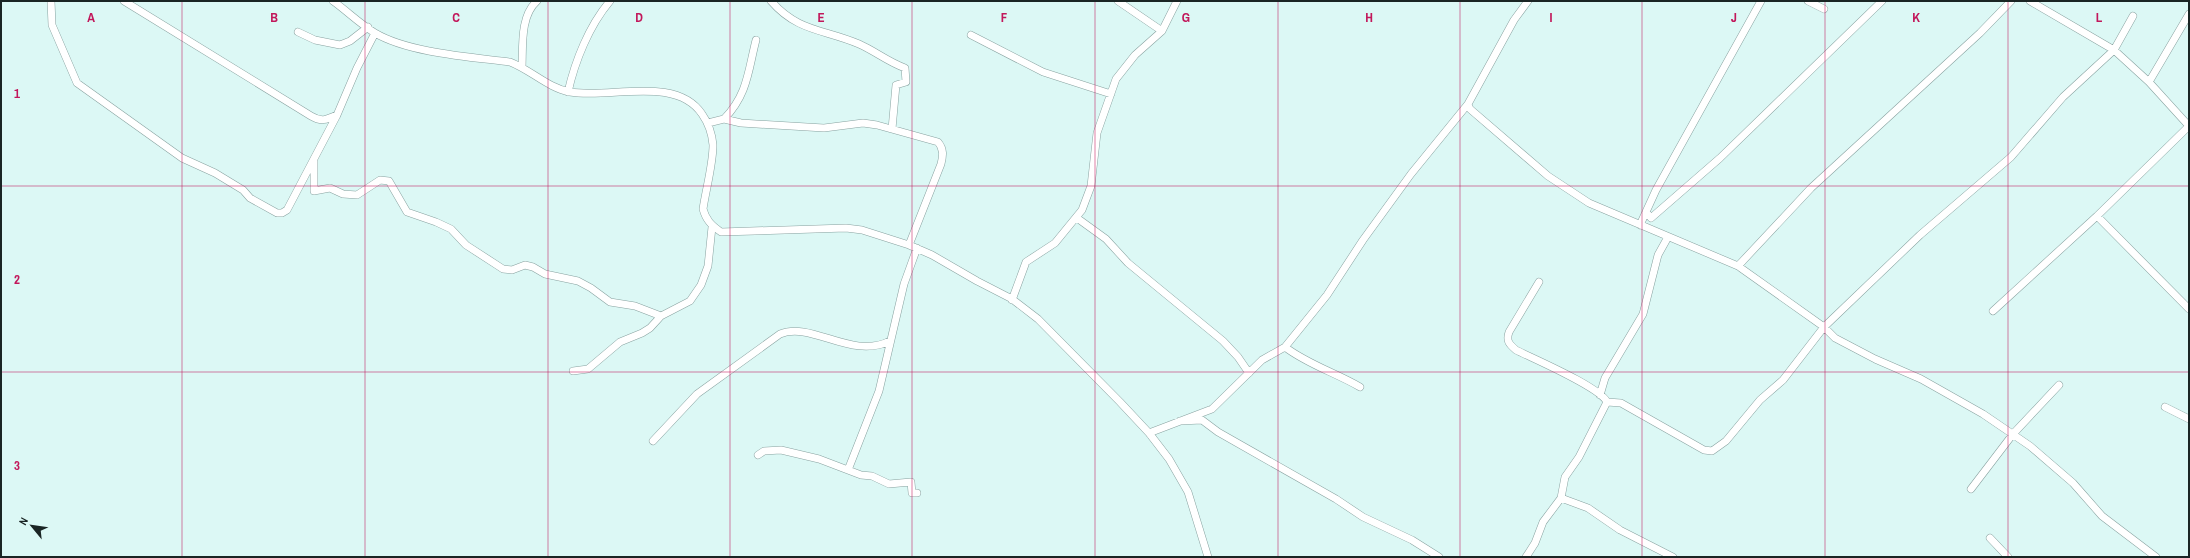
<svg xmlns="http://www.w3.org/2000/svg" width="2190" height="558" viewBox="0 0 2190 558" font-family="'Archivo Narrow',sans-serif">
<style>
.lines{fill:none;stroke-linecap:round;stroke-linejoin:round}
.street-casing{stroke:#88a2a0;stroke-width:8}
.street{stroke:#fff;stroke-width:7}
.grid{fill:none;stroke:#c2185b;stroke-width:1;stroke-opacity:0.55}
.grid-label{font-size:13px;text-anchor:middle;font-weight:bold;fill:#c2185b;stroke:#dcf8f5;stroke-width:3;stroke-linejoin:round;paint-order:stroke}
</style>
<rect width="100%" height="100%" fill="#dcf8f5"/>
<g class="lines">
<g class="street-casing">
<path id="street" d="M51 1 52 25 77 83 182 158 215 173 243 190 250 198 277 213H282L287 210 337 115 357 68 375 33
M124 1 311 116C321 122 326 120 337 115
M333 1C347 11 360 24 375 33 409 53 471 57 510 62 531 70 548 88 570 92 610 99 676 75 702 114 709 124 712 133 713 145 713 164 706 189 703 209 706 220 711 225 721 232L846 228 862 230 909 245 932 255 977 281 1012 299 1038 319 1120 402 1149 433 1169 459 1188 492 1208 557
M771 1C798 32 824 29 859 44 875 51 888 62 905 68L906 82 896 85 892 129
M1118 1 1162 31
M1528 1 1514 20 1468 104 1470 109 1548 176 1589 203 1738 266 1824 327 1835 338 1875 359 1921 379 1983 414 2030 446 2073 483 2102 516 2156 557
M1808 1 1824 9
M2030 1 2114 50 2149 82 2189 126
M298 32 315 40 340 45 350 41 368 27
M971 35 1043 72 1111 94
M522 67C523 46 520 16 537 1
M2149 82 2189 14
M568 92C575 61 589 26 610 1
M724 119C748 94 748 71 756 40
M708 123 724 119 741 123 824 128 863 123 877 125 938 142C944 149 943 156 941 164L909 245
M314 161V191L330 188 343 194 357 195 380 180 389 181 407 212 436 222 451 229 466 245 503 269 512 270 525 265 533 267 545 274 578 281 591 288 610 302 635 306 661 316
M1646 212 1651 218 1720 158 1882 1
M2097 216 2189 309
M1077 218 1106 239 1128 263 1223 341 1238 357 1249 373
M1640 225 1656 190 1761 1
M1738 266 1811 188 1980 33 2011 1
M1539 282 1509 332C1506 341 1509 344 1516 350 1534 359 1600 387 1607 402
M1012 300 1026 262 1055 243 1082 210 1091 186 1097 133 1116 79 1135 55 1162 31 1177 1
M1993 311 2097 216 2189 126
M1285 347 1327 295 1363 240 1411 174 1468 104
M573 371 588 369 620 342 642 333 650 328 661 316 690 301 701 285 708 266 712 227
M1600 395 1605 378 1643 314 1658 255 1668 237
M1607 402 1621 403 1704 450 1712 451 1726 441 1760 400 1783 380 1824 327 1920 235 2011 157 2063 97 2114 50 2133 16
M2165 407 2189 419
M1180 421 1202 420 1218 432 1336 499 1363 517 1412 540 1439 557
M1149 433 1212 409 1262 360 1285 347C1307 364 1336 373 1360 387
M653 441 697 394 780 334C812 321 851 360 890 341
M758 455 764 451 781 450 819 459 861 475 872 476 889 484 911 482 912 493H917
M848 470 879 391 904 284 917 248
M1971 489 2013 434 2059 385
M1561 498 1588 508 1620 530 1673 557
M1990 538 2008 557
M1526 557 1535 543 1543 522 1561 498 1565 477 1579 457 1607 402"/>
</g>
<use href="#street" class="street"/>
</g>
<path class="grid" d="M182 1V557M365 1V557M548 1V557M730 1V557M912 1V557M1095 1V557M1278 1V557M1460 1V557M1642 1V557M1825 1V557M2008 1V557M1 186H2189M1 372H2189"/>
<g class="grid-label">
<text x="91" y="22">A</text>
<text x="274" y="22">B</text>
<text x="456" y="22">C</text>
<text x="639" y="22">D</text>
<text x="821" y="22">E</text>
<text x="1004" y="22">F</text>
<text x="1186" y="22">G</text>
<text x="1369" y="22">H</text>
<text x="1551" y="22">I</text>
<text x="1734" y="22">J</text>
<text x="1916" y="22">K</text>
<text x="2099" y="22">L</text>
<text x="17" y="98">1</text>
<text x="17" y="284">2</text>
<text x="17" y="470">3</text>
</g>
<rect width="2190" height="558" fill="none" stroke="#1a2524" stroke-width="4"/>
<g transform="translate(32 526) rotate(299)" stroke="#dcf8f5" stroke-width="3" paint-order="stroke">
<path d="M0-3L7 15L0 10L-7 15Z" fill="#1a2524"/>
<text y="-6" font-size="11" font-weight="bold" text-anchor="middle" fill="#1a2524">N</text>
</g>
</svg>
